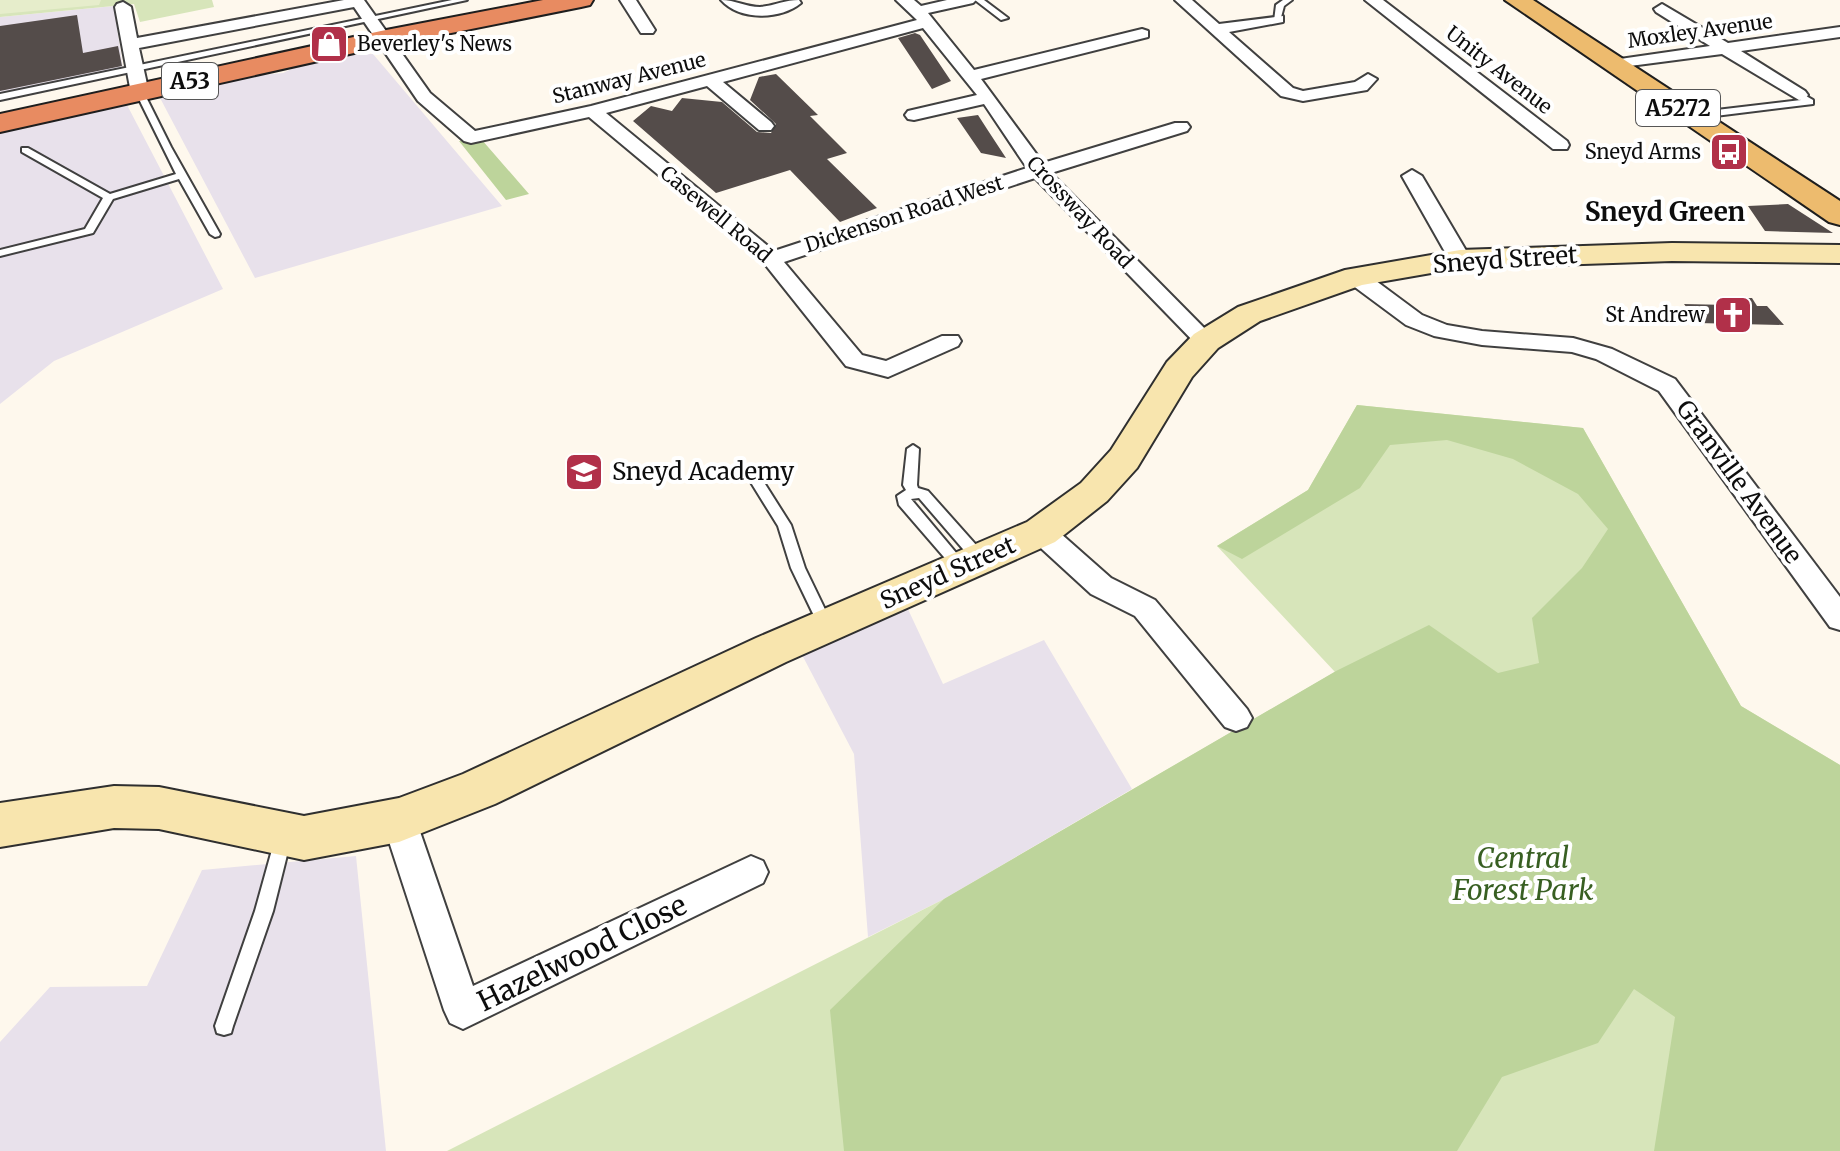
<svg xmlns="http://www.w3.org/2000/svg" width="1840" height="1151" viewBox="0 0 1840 1151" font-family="Merriweather,serif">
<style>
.industrial{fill:#e8e1eb}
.green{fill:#d7e5ba}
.forest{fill:#bdd49b}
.pitch{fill:#e6edcb}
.building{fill:#544c4a}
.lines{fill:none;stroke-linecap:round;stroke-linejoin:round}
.lane-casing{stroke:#404040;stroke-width:4}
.street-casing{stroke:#404040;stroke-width:4}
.secondary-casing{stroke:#2f2f2f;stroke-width:4}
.primary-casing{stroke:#1e1e1e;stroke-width:4}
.highway-casing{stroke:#1e1e1e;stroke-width:4}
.lane{fill:#fff;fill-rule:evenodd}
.street{fill:#fff;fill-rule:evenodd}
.secondary{fill:#f8e5ae;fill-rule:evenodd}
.primary{fill:#edbb6e;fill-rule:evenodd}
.highway{fill:#e88b61;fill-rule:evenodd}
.labels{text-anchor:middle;stroke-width:8;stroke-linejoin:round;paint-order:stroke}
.far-street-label{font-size:20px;fill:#0d0d0d;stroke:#fff}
.far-poi-label{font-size:20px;fill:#0d0d0d;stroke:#fff;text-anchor:end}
.shield{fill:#fff;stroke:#565656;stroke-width:2}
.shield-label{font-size:22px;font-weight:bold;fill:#0d0d0d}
.street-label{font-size:24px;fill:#0d0d0d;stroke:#fff}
.poi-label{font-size:24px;fill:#0d0d0d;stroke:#fff;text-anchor:start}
.far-district-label{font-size:26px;font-weight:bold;fill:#0d0d0d;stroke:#fff}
.near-park-label{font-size:28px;font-style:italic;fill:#385f22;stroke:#fff}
.near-street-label{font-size:28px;fill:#0d0d0d;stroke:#fff}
</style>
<rect width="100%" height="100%" fill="#fef8ed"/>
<path class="industrial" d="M114 6 123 69 0 94V17Z
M351 54H373L502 206 255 278 159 96 251 76 283 73 298 66Z
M126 103 223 289 54 361 0 404V130Z
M906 605 943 684 1044 640 1132 789 944 899 868 937 854 754 800 651Z
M356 856 386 1151H0V1042L50 987 147 986 202 870Z"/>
<path class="green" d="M0 0H212L214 7 140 22 134 4 0 17Z
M1357 405 1583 428 1741 706 1840 765V1151H447L944 899 1335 672 1217 546 1308 490Z"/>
<path class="forest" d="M482 140 529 194 506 200 459 141Z
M1357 405 1583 428 1741 706 1840 765V1151H1654L1675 1017 1634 989 1598 1043 1502 1077 1457 1151H844L830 1010 944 899 1336 671 1429 625 1498 673 1539 663 1532 618 1582 568 1608 529 1578 494 1513 459 1447 440 1390 445 1360 488 1242 559 1217 546 1308 490Z"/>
<path class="pitch" d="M0 0H101L99 5 0 14Z"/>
<path class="building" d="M77 15 83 53 118 46 122 66 0 91V26Z
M915 33 920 35 951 81 932 89 898 38Z
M776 74 818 115 810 116 847 153 827 159 877 208 840 222 790 170 716 193 633 121 651 106 672 111 682 98 722 102 757 132 771 133 776 124 750 100 759 77Z
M978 115 987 129 1006 158 981 153 957 118Z
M1788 204 1833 233 1765 231 1748 206Z
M1723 298H1752L1757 306H1767L1784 325 1698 323 1684 304 1728 305Z"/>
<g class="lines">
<g class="lane-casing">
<path id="lane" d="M452 0H467L0 100V94Z
M975 0H984L1008 18 1001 20Z
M1283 0H1292L1284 6 1280 21H1274L1276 5Z
M137 91 144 93 171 147 220 234 219 236 215 237 210 234 179 179 113 199 93 233 0 256V250L85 229 103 198 22 152V148H28L110 194 176 174 136 93Z
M1799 92 1813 100V104L1691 119 1686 116 1691 113 1801 100 1795 95Z
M913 445 919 449 917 485 918 488 928 491 985 555 987 559 985 563H975L919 498 911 499 968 567 961 572 956 571 899 505 897 496 906 490 903 485 907 449Z
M753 471 758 473 791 525 805 568 833 626 831 630H821L819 626 791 568 778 526 747 476Z
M283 831 289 833 291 839 273 911 233 1026 231 1033 224 1035 217 1033 215 1026 255 911 275 839 277 833Z"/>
</g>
<g class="street-casing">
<path id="street" d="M344 0H364L430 93 475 131 591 106 917 20 896 0H914L921 6 947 0H976L973 3 928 13 974 70 1142 29 1148 31V37L981 79 1043 163 1175 123H1187L1190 127 1187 131 1051 173 1217 341 1214 346H1198L1035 178 784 262 862 355 886 361 942 336H958L961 341 958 346 888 377 846 366 764 263 589 117 471 143 464 141 418 101 354 7 139 48 149 93 140 98 131 93 115 7 117 4 123 2 131 7 137 38ZM923 28 977 95 908 111 905 115 908 119 914 120 984 104 1027 168 774 251 606 113 707 86 759 130H771L774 126 771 122 723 82Z
M620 0H636L655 30 653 33H641Z
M721 0C735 0 746 7 760 7 773 6 785 0 799 0L801 3C780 20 740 21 721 0Z
M1175 0H1192L1219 24 1283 16V22L1229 32 1293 88 1303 91 1355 82 1368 74 1377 79 1367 90 1361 91 1303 101 1281 96Z
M1365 0H1383L1567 141 1569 145 1567 149H1553Z
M1662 4 1728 43 1840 27V37L1741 51 1805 91 1808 95 1805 99 1799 100 1722 54 1607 69 1605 65 1607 61 1613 60 1710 46 1656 12 1654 9Z
M1412 170 1422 176 1471 259 1467 263H1453L1449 259 1402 176Z
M1356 271 1364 272 1422 315 1447 325 1482 331 1573 338 1612 349 1675 379 1840 597V630L1830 627 1659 391 1596 359 1572 352 1482 345 1434 336 1406 325 1348 282 1345 277 1348 272Z
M1041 522 1051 525 1111 578 1155 600 1247 709 1252 718 1247 727 1236 731 1225 727 1135 616 1091 594 1031 539 1027 532 1031 525Z
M399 805 411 809 416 820 473 986 751 856 763 861 768 872 763 883 463 1029 450 1023 444 1010 382 820 387 809Z"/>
</g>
<g class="secondary-casing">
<path id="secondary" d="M1672 243 1840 245V263L1672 261 1460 268 1362 285 1260 321 1218 348 1192 377 1137 468 1107 501 1055 542 786 662 495 804 399 842 304 860 159 829 114 828 0 847V803L114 786 159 787 304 816 399 798 463 774 756 638 1027 522 1081 483 1111 450 1167 362 1194 334 1238 307 1345 270 1460 250Z"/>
</g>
<g class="primary-casing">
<path id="primary" d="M1505 0H1533L1840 201V225L1829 222Z"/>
</g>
<g class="highway-casing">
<path id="highway" d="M543 0H593L590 5 581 7 381 47 0 132V114L381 31Z"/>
</g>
<use href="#lane" class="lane"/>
<use href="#street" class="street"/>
<use href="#secondary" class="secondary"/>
<use href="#primary" class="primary"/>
<use href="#highway" class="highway"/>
</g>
<defs>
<g id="shop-square" transform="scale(2)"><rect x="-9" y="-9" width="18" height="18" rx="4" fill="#b13049" stroke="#fff"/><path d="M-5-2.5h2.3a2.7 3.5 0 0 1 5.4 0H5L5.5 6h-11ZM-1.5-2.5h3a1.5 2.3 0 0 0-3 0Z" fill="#fff"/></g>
<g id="bus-square" transform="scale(2)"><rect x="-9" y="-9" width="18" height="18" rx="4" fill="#b13049" stroke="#fff"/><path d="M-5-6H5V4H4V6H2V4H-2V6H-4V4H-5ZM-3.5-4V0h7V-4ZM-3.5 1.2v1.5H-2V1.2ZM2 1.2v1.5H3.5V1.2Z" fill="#fff"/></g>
<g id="church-square" transform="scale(2)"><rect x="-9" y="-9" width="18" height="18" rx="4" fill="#b13049" stroke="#fff"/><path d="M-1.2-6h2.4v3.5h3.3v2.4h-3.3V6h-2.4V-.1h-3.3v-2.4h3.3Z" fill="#fff"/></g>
<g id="school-square" transform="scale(2)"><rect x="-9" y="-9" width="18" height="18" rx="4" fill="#b13049" stroke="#fff"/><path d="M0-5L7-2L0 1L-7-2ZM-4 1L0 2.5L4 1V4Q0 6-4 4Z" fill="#fff"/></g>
</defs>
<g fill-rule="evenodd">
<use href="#shop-square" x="329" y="44"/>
<use href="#bus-square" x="1729" y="152"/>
<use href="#church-square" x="1733" y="315"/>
<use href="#school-square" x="584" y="472"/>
</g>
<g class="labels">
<g class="far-street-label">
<text transform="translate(1700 31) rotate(-8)" y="7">Moxley Avenue</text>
<text transform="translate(1499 70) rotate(38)" y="7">Unity Avenue</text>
<text transform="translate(629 78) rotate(-14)" y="7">Stanway Avenue</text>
<text transform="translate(1080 212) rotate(47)" y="7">Crossway Road</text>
<text transform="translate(716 214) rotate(40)" y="7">Casewell Road</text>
<text transform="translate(904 214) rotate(-18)" y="7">Dickenson Road West</text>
</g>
<g class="far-poi-label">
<text x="357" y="51" text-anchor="start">Beverley's News</text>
<text x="1701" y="159">Sneyd Arms</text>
<text x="1705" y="322">St Andrew</text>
</g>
<g class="shield">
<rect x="162" y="63" width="56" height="36" rx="6"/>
<rect x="1636" y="90" width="84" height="36" rx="6"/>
</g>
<g class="shield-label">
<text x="190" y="89">A53</text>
<text x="1678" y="116">A5272</text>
</g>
<g class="street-label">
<text transform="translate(1505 260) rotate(-4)" y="8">Sneyd Street</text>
<text transform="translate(1739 482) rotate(54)" y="8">Granville Avenue</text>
<text transform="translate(948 573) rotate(-24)" y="8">Sneyd Street</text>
</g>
<g class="poi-label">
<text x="612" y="480">Sneyd Academy</text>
</g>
<g class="far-district-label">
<text x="1665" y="221">Sneyd Green</text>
</g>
<g class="near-park-label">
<text x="1523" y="868">Central<tspan x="1523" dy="32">Forest Park</tspan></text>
</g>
<g class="near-street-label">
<text transform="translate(582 953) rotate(-26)" y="10">Hazelwood Close</text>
</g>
</g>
</svg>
